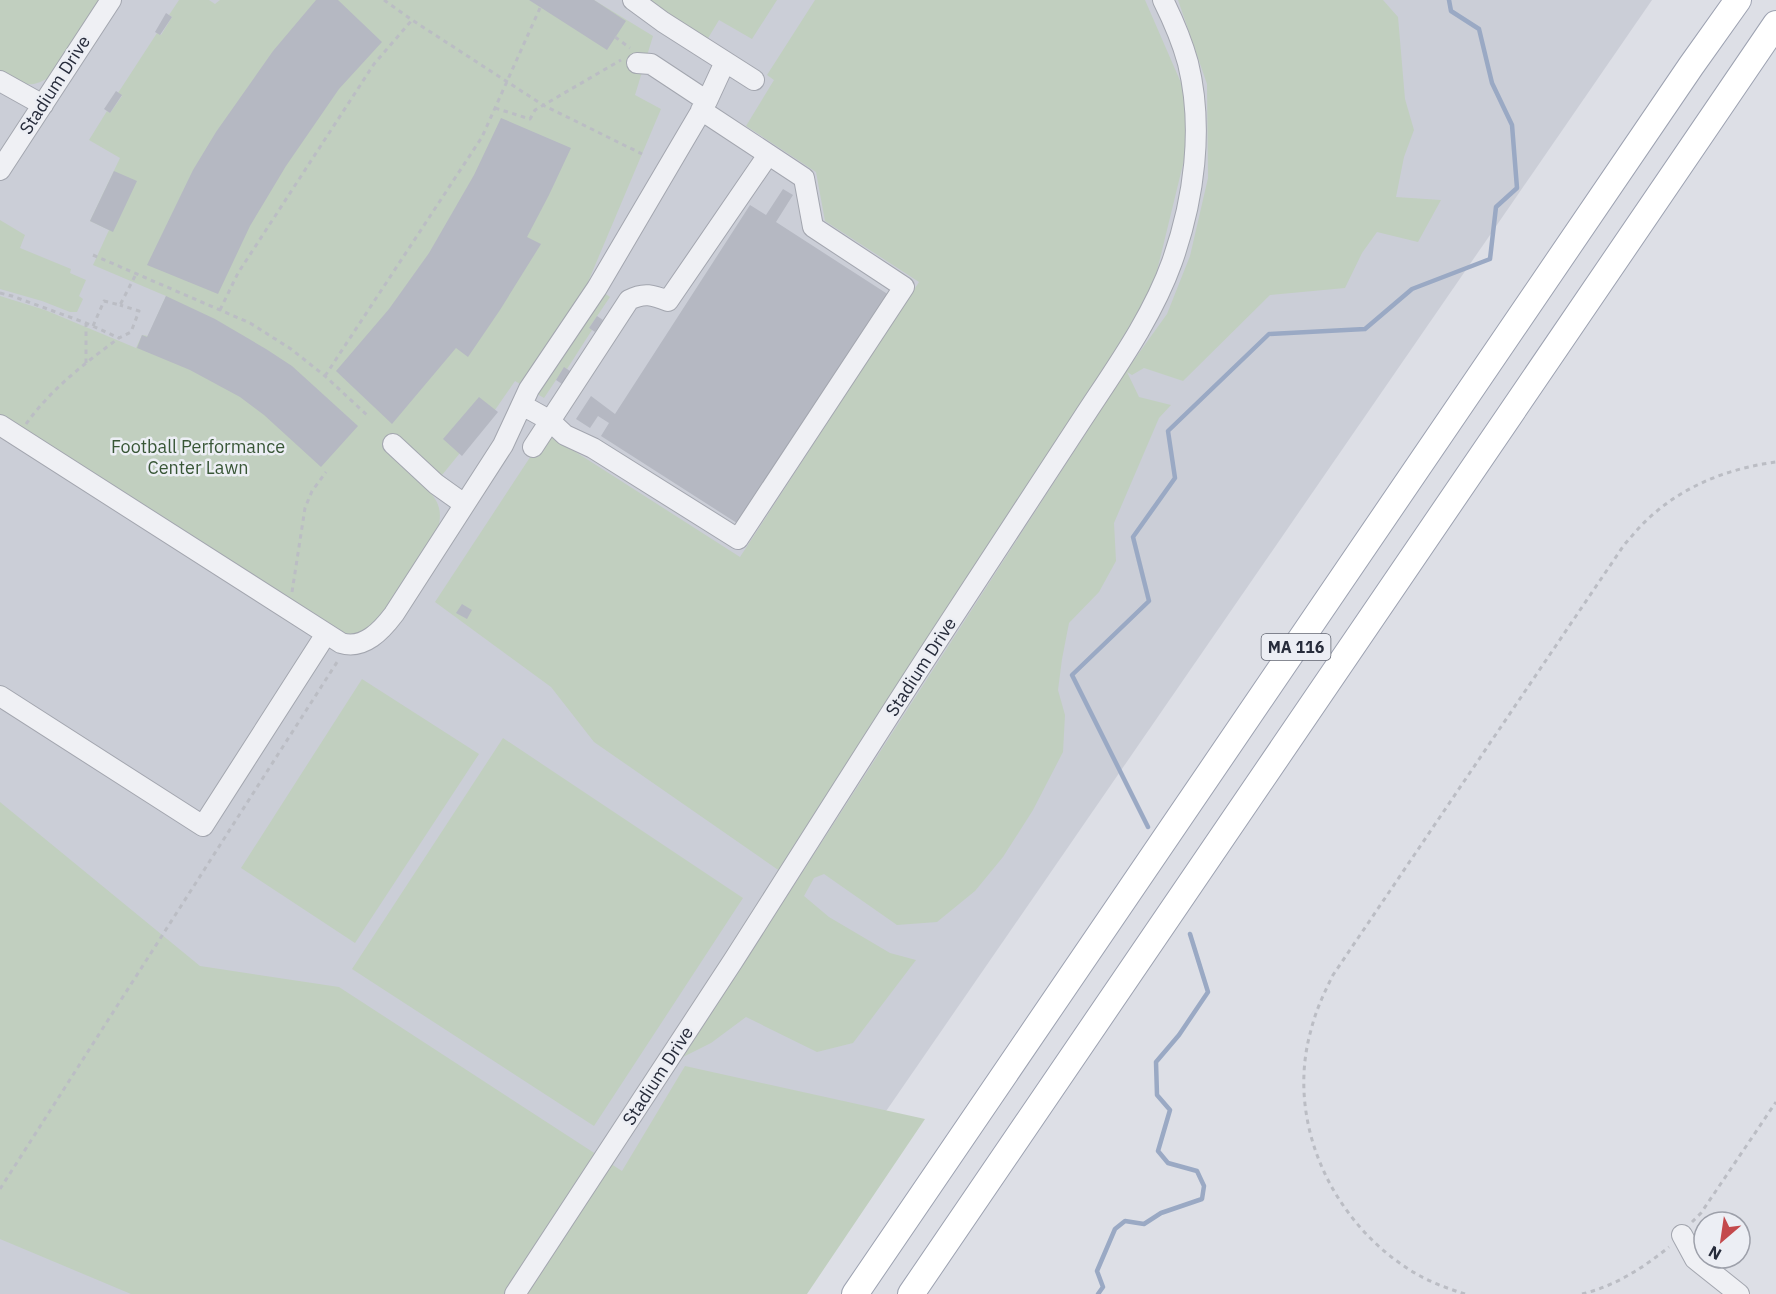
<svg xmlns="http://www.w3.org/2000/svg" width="1776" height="1294" viewBox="0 0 1776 1294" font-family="'IBM Plex Sans',sans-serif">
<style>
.built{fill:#cbced7}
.green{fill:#c1cfbf}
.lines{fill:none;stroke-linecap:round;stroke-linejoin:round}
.stream{stroke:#9aa9c4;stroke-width:4.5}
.building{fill:#b5b8c2}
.minor-casing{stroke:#a3a6af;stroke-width:22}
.major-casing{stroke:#9da2b1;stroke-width:28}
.path{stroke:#bbbdc4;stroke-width:3;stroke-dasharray:4.5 4.5;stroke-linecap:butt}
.minor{stroke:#eff0f4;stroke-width:20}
.major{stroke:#fff;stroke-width:26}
.labels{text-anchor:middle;stroke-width:5;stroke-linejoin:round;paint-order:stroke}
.shield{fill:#eceef4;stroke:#626672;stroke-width:1.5}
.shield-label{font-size:16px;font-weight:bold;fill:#272c3b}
.street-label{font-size:18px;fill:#272c3b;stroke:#eceef4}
.park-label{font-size:18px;fill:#385636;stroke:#eceef4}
</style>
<rect width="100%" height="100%" fill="#dddfe6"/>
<path class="built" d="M0 0H1652L760 1294H0Z"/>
<path class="green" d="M0 0H100L48 78C28 90 19 83 0 72Z
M179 0H209L215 4 220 0H594L653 36 635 95 661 109 588 282 610 297 589 328 592 330 567 369 564 368 544 398 515 381 495 410 429 491C440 503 442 513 438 529L388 609 370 629 355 636 346 635 0 416V296L45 310 136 348 142 335 148 336 166 296 93 265 109 230 90 221 120 158 89 140 107 111 110 113 122 96 118 93 157 33 161 35 172 17 169 15Z
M641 0H777L752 39 719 20 707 40Z
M815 0H1145L1195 115 1146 316 787 876 594 742 551 687 435 602 546 433 740 557 919 282 825 221 816 172 746 126 774 80 767 75Z
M1178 0H1383L1398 17 1405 99 1414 130 1404 157 1396 197 1441 200 1418 242 1377 232 1362 253 1345 288 1270 295 1183 381 1144 368 1132 375 1127 372 1139 397 1171 405 1159 418 1114 523 1116 561 1099 592 1069 623 1062 659 1058 690 1065 715 1063 752 1033 810 1003 857 975 891 937 922 897 925 824 874 814 878 804 896 829 917 890 953 916 960 853 1043 817 1052 746 1017 711 1043 683 1057 1126 371 1167 314 1190 256 1208 178 1207 84Z
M0 220 25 235 20 248 71 269 70 273 86 280 79 296 83 299 77 312H70L42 301 0 289Z
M362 679 479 754 355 943 241 868Z
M503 738 743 898 594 1126 352 969Z
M0 802 200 966 339 987 622 1171 685 1066 925 1119 807 1294H131L0 1239Z"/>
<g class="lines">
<path class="stream" d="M1148 827 1072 675 1149 601 1133 537 1175 478 1168 431 1269 334 1365 329 1412 289 1490 259 1496 207 1517 188 1512 125 1492 83 1479 29 1451 11 1449 0
M1098 1294 1103 1287 1097 1271 1115 1229 1125 1221 1144 1224 1161 1213 1202 1199 1204 1186 1197 1171 1168 1163 1158 1151 1170 1110 1157 1095 1156 1062 1179 1035 1208 992 1190 934"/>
</g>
<path class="building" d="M316 0H338L382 42 339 89 286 166 250 226 218 294 147 265 193 170 216 132 273 51Z
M529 0H594L626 21 607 50Z
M166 13 172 17 160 35 155 32Z
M116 91 122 95 110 113 104 109Z
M501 118 571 148 549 195 527 237 541 244 500 310 468 357 456 348 392 424 336 371 389 309 429 253 474 175Z
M114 171 137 181 113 232 90 221Z
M783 189 793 195 776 222 889 295 740 525 601 436 609 423 598 416 590 428 576 419 591 396 615 414 750 205 766 215Z
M166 296 215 319 266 349 292 366 358 426 321 467 264 415 240 397 190 370 137 348 142 335 147 337Z
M597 316 603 320 595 332 589 328Z
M564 367 570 371 562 384 556 380Z
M479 397 498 412 462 456 443 439Z
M462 604 472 610 467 619 456 613Z"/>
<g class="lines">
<g class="minor-casing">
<path id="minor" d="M633 0 663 22 754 80
M637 63 651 64 707 101
M0 81 43 105
M0 170 111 0
M522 405 549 420 565 435 593 448 738 539 904 287 813 227 804 178 701 110
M0 425 341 643C364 650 382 630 394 614L503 445 529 389 597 288 707 101 725 62
M393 444 436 484 464 504
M533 447 629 300C644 292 653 295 668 301L768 155
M0 696 203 826 326 634
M1682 1235 1695 1259 1739 1294
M515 1294C587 1183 661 1072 733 961 806 847 877 733 951 620 995 553 1039 486 1083 418 1115 369 1152 318 1172 262 1194 200 1204 128 1188 63 1182 41 1173 20 1163 0"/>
</g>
<g class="major-casing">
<path id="major" d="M855 1294 1691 66 1738 0
M911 1294 1776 24"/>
</g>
<path class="path" d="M384 0 412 20 543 105 642 154
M615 37 630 48
M495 108 530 119 535 110 621 60
M93 255 250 323 291 349 325 376 368 416
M0 293 12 296 86 323 119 338 131 332 139 311 120 305
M220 310 238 273 374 64 412 20
M93 326 104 301 120 305 136 274
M86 363V323
M325 376 482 137 540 8
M26 424C51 389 85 363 119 338
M292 592 305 508 312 491 326 472
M0 1189 339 659
M1692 1222 1701 1213 1776 1102
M1465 1294C1446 1288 1427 1281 1410 1270 1332 1221 1285 1122 1311 1030 1316 1010 1324 993 1333 975L1624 545C1632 536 1640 526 1650 517 1685 485 1730 468 1776 462
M1582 1294C1615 1286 1643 1268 1669 1247"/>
<use href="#minor" class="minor"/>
<use href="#major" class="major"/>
</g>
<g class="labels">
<rect class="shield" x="1261.5" y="634" width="69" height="26" rx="4.5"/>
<g class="shield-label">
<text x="1296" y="653">MA 116</text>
</g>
<g class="street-label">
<text transform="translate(55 85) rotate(-57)" y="6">Stadium Drive</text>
<text transform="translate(921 667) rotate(-57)" y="6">Stadium Drive</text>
<text transform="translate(658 1076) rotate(-57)" y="6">Stadium Drive</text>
</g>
<g class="park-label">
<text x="198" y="453">Football Performance<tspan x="198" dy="21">Center Lawn</tspan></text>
</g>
</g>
<g transform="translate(1722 1240) rotate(209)"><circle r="28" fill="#eceef4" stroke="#9da0aa" stroke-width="1.5"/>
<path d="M0-4.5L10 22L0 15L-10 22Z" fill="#c4494c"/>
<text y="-9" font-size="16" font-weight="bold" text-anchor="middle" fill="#272c3b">N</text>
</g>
</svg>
